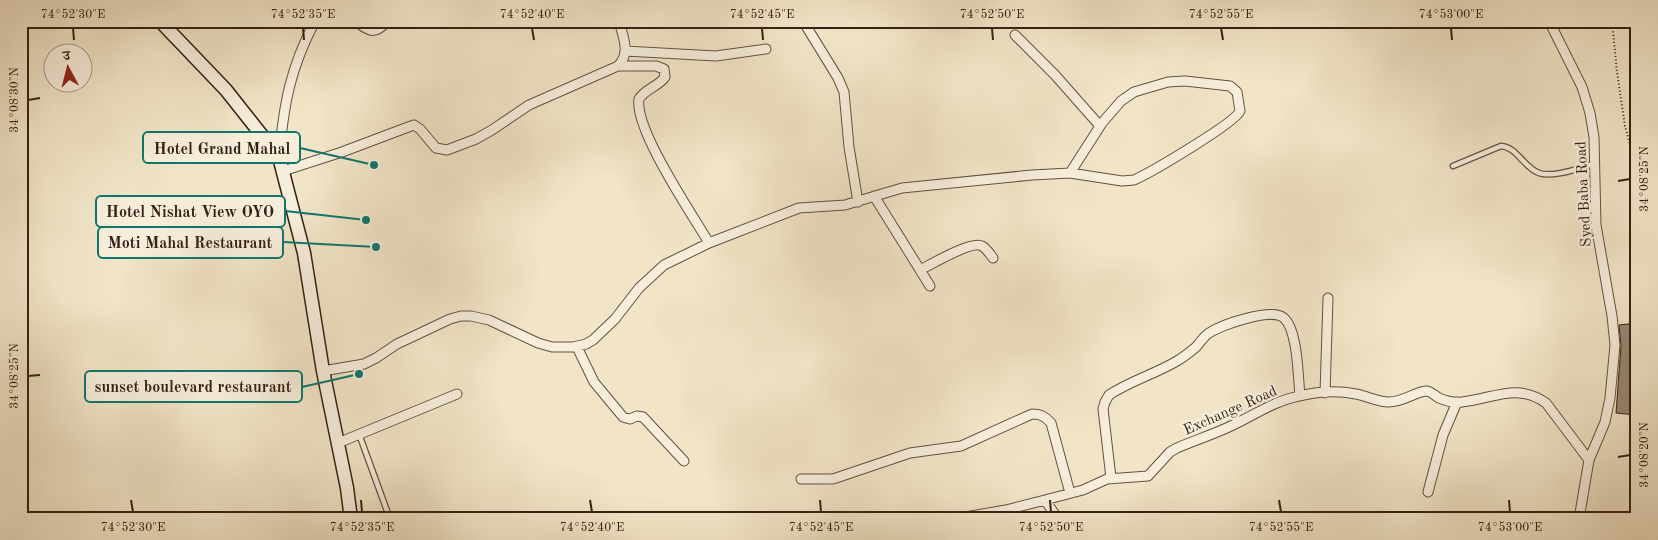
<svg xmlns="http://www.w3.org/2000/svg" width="1658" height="540" viewBox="0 0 1658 540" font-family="'Old Standard TT','Noto Serif Devanagari',serif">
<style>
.building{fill:#978671;stroke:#352013}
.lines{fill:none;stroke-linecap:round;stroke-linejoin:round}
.lane-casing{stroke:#645140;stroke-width:7}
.street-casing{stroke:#645140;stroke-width:11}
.secondary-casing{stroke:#352013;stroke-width:15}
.path{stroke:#352013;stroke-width:2;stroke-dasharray:1 2.5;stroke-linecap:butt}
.lane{stroke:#f6eddb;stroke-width:4.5}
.street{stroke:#f6eddb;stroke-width:9}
.secondary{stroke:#f6eddb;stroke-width:12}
.ticks{fill:none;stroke:#352013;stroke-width:2}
.labels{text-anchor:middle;stroke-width:5;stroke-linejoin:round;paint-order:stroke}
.street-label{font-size:15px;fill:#352013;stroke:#f6eddb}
.leader{fill:none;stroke:#0f766e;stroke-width:2}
.callout-dot{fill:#0f766e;stroke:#f6eddb;stroke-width:2}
.callout{fill:#f6eddb;stroke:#0f766e;stroke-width:2}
.callout-label{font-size:16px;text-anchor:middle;font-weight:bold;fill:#352013}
.neatline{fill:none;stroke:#352013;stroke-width:2}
.ticks-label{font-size:12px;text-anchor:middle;fill:#352013}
</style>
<rect width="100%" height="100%" fill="#f1e4c7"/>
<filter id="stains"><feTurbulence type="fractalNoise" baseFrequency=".004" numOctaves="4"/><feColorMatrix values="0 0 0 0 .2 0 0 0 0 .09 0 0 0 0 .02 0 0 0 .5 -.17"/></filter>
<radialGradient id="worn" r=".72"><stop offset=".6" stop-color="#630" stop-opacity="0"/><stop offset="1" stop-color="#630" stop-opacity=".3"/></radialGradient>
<path class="building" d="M1637 323V415L1616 413 1621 346 1619 325Z"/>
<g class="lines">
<g class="lane-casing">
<path id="lane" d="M1453 166 1501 146C1517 147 1524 168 1539 173 1553 178 1579 168 1594 164
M359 434 390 519
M654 519C669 513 682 513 697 519"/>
</g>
<g class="street-casing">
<path id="street" d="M355 21C369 31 375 36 387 21
M803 21 838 78 844 92 849 147 858 202
M1549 21 1582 87 1590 113 1594 137 1596 225 1612 316 1615 345 1610 398 1605 422 1589 460 1579 519
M1015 35 1055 75 1100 126
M625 51 716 56 766 49
M618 66H656L664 69 665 77C658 87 646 88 639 99 634 129 692 214 709 243
M279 157C284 103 290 69 315 21
M283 171 342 152 411 126 414 125 420 129 436 148 447 150 476 139 492 130 529 105 618 66C631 53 623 37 619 21
M874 196 930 286
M920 270C930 265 972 240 982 246 986 248 990 254 993 258
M577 347 594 382 623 417 630 419 637 416 643 417 684 461
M323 371 364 364 376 358 397 344 450 319 461 316H471L489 320 538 343 552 347H573L586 344 593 340 615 319 639 288 664 265 709 243 799 208 845 205 902 188 1032 175 1070 173 1122 181 1134 180C1150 173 1235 123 1240 111L1237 92 1230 86 1185 81 1168 82 1134 92 1121 101 1102 123 1070 173
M1325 393 1328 298
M338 443 457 394
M1111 478 1103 409 1105 402 1109 395C1130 381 1155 374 1177 361 1184 357 1190 352 1196 347 1200 343 1203 337 1209 333 1221 325 1272 307 1284 318 1298 331 1298 377 1300 396
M801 479H833L910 453 961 446 1032 414C1040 414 1045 416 1051 423L1070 493
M1428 492 1443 435 1457 402
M1045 500 1058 519
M953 519 1006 510 1045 500 1083 490 1107 479 1148 476 1170 452 1177 448C1195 440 1215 434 1233 425 1254 415 1273 402 1295 397 1314 392 1337 390 1356 394 1367 396 1378 402 1389 402 1403 402 1415 392 1426 391 1431 391 1435 396 1439 398 1446 401 1454 403 1462 402 1493 399 1516 382 1546 403L1589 460"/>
</g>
<g class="secondary-casing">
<path id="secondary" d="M160 21 226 90 279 157 304 253 323 371 347 488 351 519"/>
</g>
<path class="path" d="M1612 21 1617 72 1625 126 1637 170"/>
<use href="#lane" class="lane"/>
<use href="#street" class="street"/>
<use href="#secondary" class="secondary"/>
</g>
<path class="ticks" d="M73 28 74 40M303 28 304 40M532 28 534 40M762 28 763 40M992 28 993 40M1221 28 1223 40M1451 28 1452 40M28 100 40 98M1618 181 1630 179M28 376 40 375M1618 457 1630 455M131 500 133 512M361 500 362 512M590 500 592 512M820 500 821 512M1050 500 1051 512M1279 500 1281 512M1509 500 1510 512"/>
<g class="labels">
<g class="street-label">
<text transform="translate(1583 194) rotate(-93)" y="5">Syed Baba Road</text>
<text transform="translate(1230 410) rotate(-24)" y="5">Exchange Road</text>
</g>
</g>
<path class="leader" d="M374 165L300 148M366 220L285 211M376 247L283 242M359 374L302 387"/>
<g class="callout-dot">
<circle cx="374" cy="165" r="5"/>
<circle cx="366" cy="220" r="5"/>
<circle cx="376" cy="247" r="5"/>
<circle cx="359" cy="374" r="5"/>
</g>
<g class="callout">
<rect x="143" y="132" width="157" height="31" rx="5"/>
<rect x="96" y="196" width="189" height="31" rx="5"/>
<rect x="98" y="227" width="185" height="31" rx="5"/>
<rect x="85" y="371" width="217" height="31" rx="5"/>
</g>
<g class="callout-label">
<text x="222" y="154">Hotel Grand Mahal</text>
<text x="190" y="217">Hotel Nishat View OYO</text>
<text x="190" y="248">Moti Mahal Restaurant</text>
<text x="193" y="392">sunset boulevard restaurant</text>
</g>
<rect width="1658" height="540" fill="none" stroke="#f1e4c7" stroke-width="55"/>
<g transform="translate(68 68) rotate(353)"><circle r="24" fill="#f6eddb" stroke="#a99b8b"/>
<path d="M0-4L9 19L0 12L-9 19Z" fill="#8f2418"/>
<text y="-8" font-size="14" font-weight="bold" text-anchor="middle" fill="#352013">उ</text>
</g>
<rect x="28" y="28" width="1602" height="484" class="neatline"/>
<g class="ticks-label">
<text x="73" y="18">74°52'30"E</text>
<text x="303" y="18">74°52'35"E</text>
<text x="532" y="18">74°52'40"E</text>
<text x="762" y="18">74°52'45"E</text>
<text x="992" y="18">74°52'50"E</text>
<text x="1221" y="18">74°52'55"E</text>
<text x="1451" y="18">74°53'00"E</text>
<text transform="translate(14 100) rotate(-90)" y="4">34°08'30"N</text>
<text transform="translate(1644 179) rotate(-90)" y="4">34°08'25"N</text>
<text transform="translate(14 376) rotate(-90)" y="4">34°08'25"N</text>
<text transform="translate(1644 455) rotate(-90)" y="4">34°08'20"N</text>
<text x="133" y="531">74°52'30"E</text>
<text x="362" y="531">74°52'35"E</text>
<text x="592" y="531">74°52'40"E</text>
<text x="821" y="531">74°52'45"E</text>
<text x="1051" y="531">74°52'50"E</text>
<text x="1281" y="531">74°52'55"E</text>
<text x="1510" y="531">74°53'00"E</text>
</g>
<rect width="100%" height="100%" filter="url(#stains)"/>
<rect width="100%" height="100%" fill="url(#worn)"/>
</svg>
